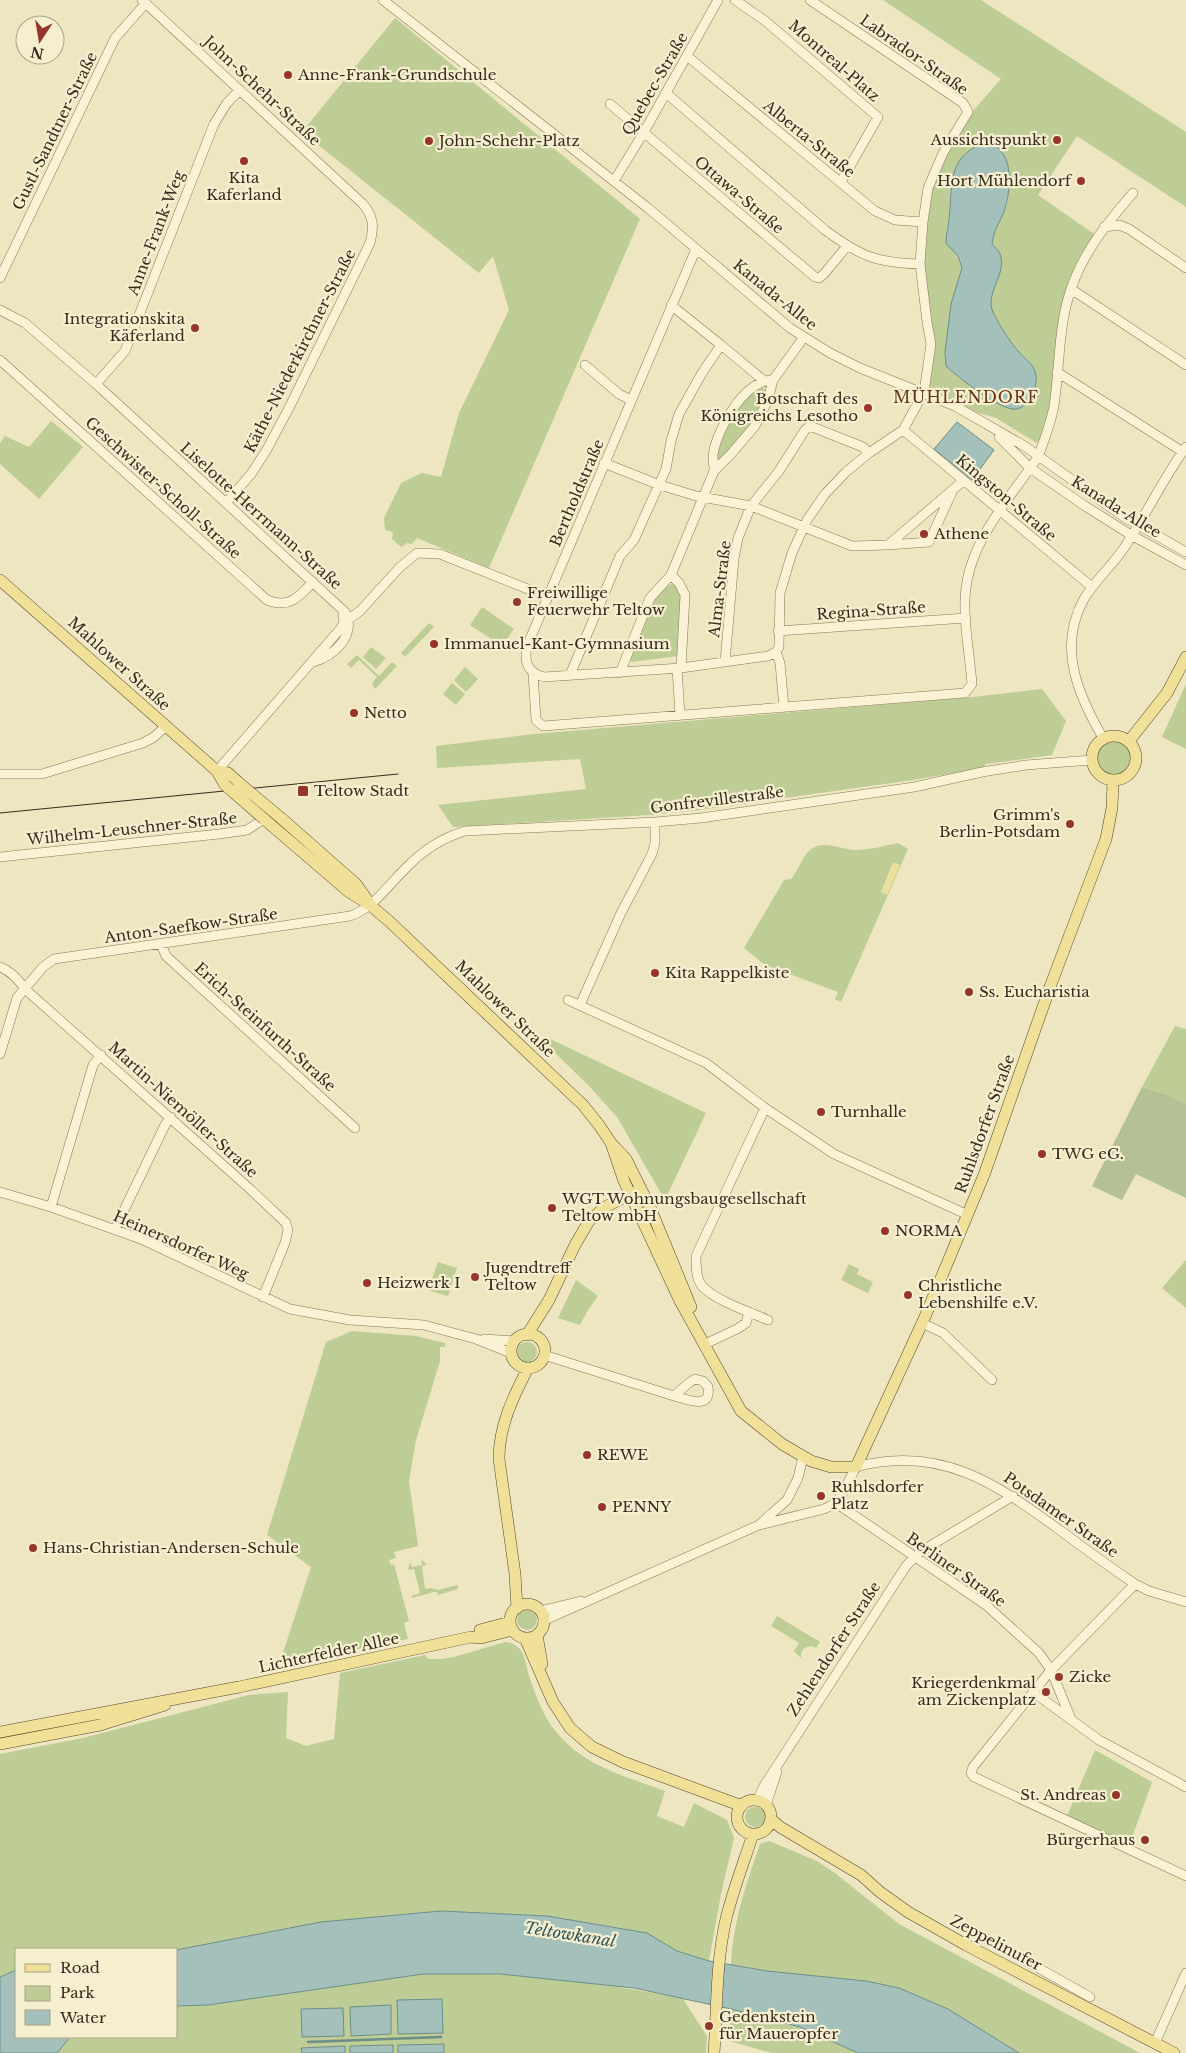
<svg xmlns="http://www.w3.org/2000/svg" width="1186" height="2053" viewBox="0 0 1186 2053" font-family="'Libre Baskerville',serif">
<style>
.green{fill:#becc95;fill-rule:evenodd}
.sand{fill:#eadf9d}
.cemetery{fill:#b5c094}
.water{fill:#a3c0bb;stroke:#6b8e89}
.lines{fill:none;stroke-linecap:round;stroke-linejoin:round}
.stream{stroke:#6b8e89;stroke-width:2.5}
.minor-casing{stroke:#877758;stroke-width:10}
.major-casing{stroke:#54442d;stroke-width:12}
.minor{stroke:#f9f2d4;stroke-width:9}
.major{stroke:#f1e098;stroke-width:11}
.tram{stroke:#362c1d;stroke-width:1}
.major-bridge-casing{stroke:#54442d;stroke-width:12;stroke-linecap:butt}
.major-bridge{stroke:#f1e098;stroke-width:11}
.poi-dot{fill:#963529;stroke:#f5efd0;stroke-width:2}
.labels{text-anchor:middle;stroke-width:4.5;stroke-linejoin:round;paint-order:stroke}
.street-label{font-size:15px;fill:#362c1d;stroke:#f5efd0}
.poi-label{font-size:15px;fill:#362c1d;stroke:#f5efd0;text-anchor:start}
.neighbourhood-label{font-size:16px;letter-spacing:1px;fill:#63341c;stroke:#f5efd0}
.water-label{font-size:16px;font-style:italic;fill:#2c5456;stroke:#f5efd0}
</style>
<rect width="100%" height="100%" fill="#eee6c0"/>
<path class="green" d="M883 0H981L1186 132V207L1077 136 1038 195 1097 236 1071 289 1048 428 1037 443 996 418 955 406 924 392 929 367 920 264 928 188 965 120 1001 79ZM1006 160 1009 182 1008 200 1003 215 995 227 992 244C995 248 1000 253 1001 257 1004 274 988 289 991 306 992 314 1013 346 1019 352 1023 356 1028 358 1030 363 1038 382 1036 403 1014 409L989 398 958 377 945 352 951 304 962 268 946 230 951 210 950 191Z
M395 18 640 219 489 568 417 538 412 544 407 543 401 547 392 539 393 532 385 530 384 518 401 483 422 473 441 477 459 413 509 310 493 256 479 273 302 132Z
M761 387 766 390C762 418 739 440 721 461L717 458C718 436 741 395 761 387Z
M51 421 83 447 39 499 0 464V443L5 436 29 447Z
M672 584 678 587 682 599 678 656 632 662 629 659C637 640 651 589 672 584Z
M482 607 514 629 502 646 470 625Z
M429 623 434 627 405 657 401 653Z
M371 647 386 658 376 669 363 657Z
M357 655 379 676 392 662 397 666 375 689 372 683 377 677 359 660 351 668 347 664Z
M465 667 478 679 466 692 454 680Z
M452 683 465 694 456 705 443 694Z
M1186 684V749L1162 737Z
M1042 689 1066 721 1052 755 986 764 983 768 913 780 700 810 650 815 453 827 438 805 586 789 580 759 437 768 436 746 534 734 973 697Z
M1097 758a17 17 0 1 1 34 0a17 17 0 1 1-34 0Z
M898 843 908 849 841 1002 835 999 838 992 765 965 744 948 784 880 791 879C798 871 802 857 810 850 824 839 841 850 855 850 870 850 884 846 898 843Z
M1175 1026 1186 1029V1104L1171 1096 1142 1087Z
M546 1037 706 1113 665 1200 617 1117 591 1088 542 1040Z
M1186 1260V1308L1162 1288Z
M438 1262 457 1268 448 1296 428 1290Z
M849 1264 859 1269 857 1274 873 1282 868 1293 841 1280Z
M576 1280 598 1296 588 1310 580 1325 558 1318Z
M352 1331 416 1336 445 1343V1347H440V1361L416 1440 409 1481 418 1546 394 1552 396 1558 389 1560 391 1565 394 1564 409 1621 404 1623 408 1639 279 1665 311 1567 267 1535 326 1342Z
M517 1352a10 10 0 1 1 20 0a10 10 0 1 1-20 0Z
M421 1559 427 1565 422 1566 425 1589 431 1588 438 1590 458 1585V1589L438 1595 437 1592H434L412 1598V1596L420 1593 414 1569 408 1570 410 1562 412 1567 422 1565Z
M517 1620a10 10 0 1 1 20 0a10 10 0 1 1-20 0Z
M777 1616 820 1642 816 1648C807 1644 800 1649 801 1658L794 1651 799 1643 771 1626Z
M505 1642C512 1642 520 1647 523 1654 526 1661 527 1669 529 1676 535 1693 541 1711 551 1725 579 1765 622 1775 665 1791L657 1816 684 1827 694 1803 727 1820 734 1838 721 1894 709 1961 677 1951 647 1933 547 1916 441 1911 321 1922 176 1950 16 1949V1970L0 1977V1754L83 1738 249 1695 288 1692 286 1738 306 1746 334 1739 340 1673 425 1655 428 1659H441L454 1657Z
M1095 1750 1152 1782 1129 1846 1067 1816Z
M745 1817a10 10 0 1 1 20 0a10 10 0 1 1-20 0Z
M769 1841 817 1861 835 1873 899 1924 1140 2053H1019L948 2009 899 1988 866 1981 767 1971 731 1965C733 1921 746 1885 760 1844Z
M459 1973C534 1975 609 1983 683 1999L707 2036 706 2053H444V2044L398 2046V2053H393L392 2045 350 2046V2053H345V2046L302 2048V2053H57L70 2037H176V2006L208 2005 423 1974Z
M731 2009 800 2027 858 2053H772L729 2041Z"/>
<path class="sand" d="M893 862 900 865 887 895 881 892Z"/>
<path class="cemetery" d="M1142 1087 1171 1096 1186 1104V1198L1136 1174 1122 1200 1092 1186Z"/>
<path class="water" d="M983 143 997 146C1000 150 1004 155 1006 159 1012 174 1009 200 1003 214 997 227 995 228 992 244 995 247 1000 252 1001 257 1005 273 990 288 991 305 992 315 1011 343 1018 351 1025 359 1034 364 1036 375 1037 383 1034 394 1029 400 1025 405 1020 410 1013 409 997 408 958 377 946 366L945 352 951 304 962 268 958 256 946 243C946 231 950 220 950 208 952 177 951 157 983 143Z
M957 422 994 450 972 480 934 449Z
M441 1911 547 1916 647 1933 677 1951 709 1961 767 1971 866 1981 899 1988 948 2009 1019 2053H858L800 2027 731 2009 634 1988 500 1974H423L208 2005 176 2006V1950L321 1922Z
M16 1970V2037H70L57 2053H0V1977Z
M442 1999 443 2033 398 2034 397 2000Z
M391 2005V2034L351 2036 350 2007Z
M343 2008 344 2036 302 2037 301 2009Z
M444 2044V2053H398V2045Z
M393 2045V2053H350V2046Z
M345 2046V2053H302L301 2048Z"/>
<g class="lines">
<path class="stream" d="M308 2042 441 2037"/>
<g class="minor-casing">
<path id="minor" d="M142 0 363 204C374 217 374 227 370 243L289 408 266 451 251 474 226 503
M383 0 648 208 790 328 830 353 860 368 955 406 1026 447 1124 517 1186 552
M735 0 764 20 878 117 841 182
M687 56 875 211 895 220 923 222
M666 93 825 230C860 256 876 263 920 264
M610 104 815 277 819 278 824 274 847 246
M614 181 644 132 718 0
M1104 227 1119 225 1129 229 1186 268
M696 249 527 646C524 661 527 673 544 677L681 668 768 656 776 652
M0 278 115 38 146 3
M1071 289 1186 365
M0 310 25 323 96 384 345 612C357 635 334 656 313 662
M721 345 763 380
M0 360 267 600C289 609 299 597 313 582
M585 365 619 394 631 400
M1057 372 1183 452
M96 384 125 351 214 124 227 103 240 90
M903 430 1092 587
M999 437 1030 468 1085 506 1131 535 1186 565
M604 463 657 484 696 496 751 506 852 546 888 545 963 481
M714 471 731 454 755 426 768 400 773 380 804 337
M888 545 929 542 952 492
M349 619 360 611 400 567 417 553 440 554 548 597
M778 631 966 618
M776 652 779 647 780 593 792 553 807 520 825 494 846 472 869 453 903 430 924 392 931 344 927 322 920 264 923 222 928 188 943 153 968 112 963 103 810 0
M776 652 780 663 784 708
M725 662 734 559 738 538 751 506 779 471 805 430 810 426 863 447 869 453
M677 668 680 715
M681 668 685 595 679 583 671 575 714 471C714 466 713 460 713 455 717 429 744 380 773 380
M533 673 536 720 543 726 965 693 972 684C970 657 964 628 965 601 966 544 1008 501 1038 457 1044 441 1051 423 1054 406 1060 367 1058 326 1071 289 1084 251 1108 222 1133 193
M620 673 650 598 671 575
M570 675 620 556 634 540 666 469 671 441 679 414 702 373 721 345 671 305
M1103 738C1078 695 1057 647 1084 599 1095 580 1112 566 1124 548 1146 515 1163 479 1186 447
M217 771 341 628 344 622 343 614
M0 774H42L143 743 154 737 166 726
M0 857 219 834 247 830 264 819
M161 944 166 956 355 1128
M0 967C11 971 18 979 25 989L250 1189 286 1223 288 1230 285 1243 263 1297
M568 1000 706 1063 765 1108 834 1154 968 1215
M580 1005 621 913 652 854 655 843V822
M0 1054 17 998 43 967 54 959 350 916C373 909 389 884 406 868 423 850 442 838 465 831L655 822 701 818 914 787 982 772 1026 765 1092 760
M765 1108 696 1256C696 1266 696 1279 702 1286 714 1300 752 1313 768 1320
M0 1192 51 1207 141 1239 290 1309 350 1320 424 1325 476 1339 511 1353
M51 1207 93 1065 101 1055
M115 1229 165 1125 171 1117
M922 1323 943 1333 992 1380
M484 1339 514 1341
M705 1344 737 1329 746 1323 749 1312
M544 1355 674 1396
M695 1379 703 1381 708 1387C712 1411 686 1399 674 1396L690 1382Z
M836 1503 986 1605 1039 1653 1051 1670 1071 1719
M761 1523 787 1500 798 1478 803 1457
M1135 1584 1051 1670 973 1767 971 1773 974 1777 1186 1876
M540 1611 581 1601
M543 1621 759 1525 824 1509 836 1503 842 1494 856 1467C940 1444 997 1484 1061 1531 1085 1549 1110 1567 1135 1584L1149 1591 1186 1602
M1033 1692 1099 1740 1186 1787
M757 1801 764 1786 906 1566 920 1552 1013 1496
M766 1805 777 1772
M969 1929 1090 1997
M1155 2043 1186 1973"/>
</g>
<g class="major-casing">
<path id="major" d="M0 580 217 771 225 785
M1092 758a22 22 0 1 1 44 0a22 22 0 1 1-44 0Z
M1129 741 1167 693 1186 657
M217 771 228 773 239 783
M281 818 356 884 368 901
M264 819 349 892 370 905 390 922 583 1105 599 1125 611 1143 626 1159 650 1207 691 1307
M611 1143 624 1181 679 1299 741 1411 782 1444 811 1461 831 1467H856L924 1319 984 1175 1050 987 1106 839 1112 808 1113 781
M511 1351a17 17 0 1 1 34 0a17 17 0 1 1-34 0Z
M527 1335 549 1300 575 1245 589 1221 605 1207 635 1192
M510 1621a17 17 0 1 1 34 0a17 17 0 1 1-34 0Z
M517 1608 515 1574 499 1459C499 1426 513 1397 528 1368
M480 1630 510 1622
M537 1635 542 1664
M525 1638 553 1702 570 1728 592 1747 623 1762 742 1806
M0 1732 239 1687 471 1637 481 1638 512 1630
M0 1744 100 1725 165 1705
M737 1817a17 17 0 1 1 34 0a17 17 0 1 1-34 0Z
M771 1819 780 1827 861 1875 880 1892 908 1912 966 1945 1174 2053
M714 2053C717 2009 716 1962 726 1919 733 1890 744 1862 753 1834"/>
</g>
<use href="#minor" class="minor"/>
<use href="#major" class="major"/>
<path class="tram" d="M0 813 398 774"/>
<g class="major-bridge-casing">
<path id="major-bridge" d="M239 783 281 818
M225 785 264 819"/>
</g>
<use href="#major-bridge" class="major-bridge"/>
</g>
<g class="poi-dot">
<circle cx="288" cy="75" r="5"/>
<circle cx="1057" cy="140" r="5"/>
<circle cx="429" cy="141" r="5"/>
<circle cx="244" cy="161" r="5"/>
<circle cx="1081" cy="181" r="5"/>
<circle cx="195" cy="328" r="5"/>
<circle cx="868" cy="408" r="5"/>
<circle cx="924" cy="534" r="5"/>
<circle cx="517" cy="602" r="5"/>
<circle cx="434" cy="644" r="5"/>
<circle cx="354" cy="713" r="5"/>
<rect x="297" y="785" width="12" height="12" rx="2.5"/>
<circle cx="1070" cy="824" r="5"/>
<circle cx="655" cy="973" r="5"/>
<circle cx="969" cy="992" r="5"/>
<circle cx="821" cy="1112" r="5"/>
<circle cx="1042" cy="1154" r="5"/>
<circle cx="552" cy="1208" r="5"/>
<circle cx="885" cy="1231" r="5"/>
<circle cx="475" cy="1277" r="5"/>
<circle cx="367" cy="1283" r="5"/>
<circle cx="908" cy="1295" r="5"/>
<circle cx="587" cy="1455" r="5"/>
<circle cx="821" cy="1496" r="5"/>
<circle cx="602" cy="1507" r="5"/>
<circle cx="33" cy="1548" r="5"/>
<circle cx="1059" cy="1677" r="5"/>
<circle cx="1046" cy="1692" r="5"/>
<circle cx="1116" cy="1795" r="5"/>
<circle cx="1145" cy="1840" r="5"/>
<circle cx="709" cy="2026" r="5"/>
</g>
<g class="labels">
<g class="street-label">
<text transform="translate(914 55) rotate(35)" y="5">Labrador-Straße</text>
<text transform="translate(834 61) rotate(41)" y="5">Montreal-Platz</text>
<text transform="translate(655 84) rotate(-60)" y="5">Quebec-Straße</text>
<text transform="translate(262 91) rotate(43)" y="5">John-Schehr-Straße</text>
<text transform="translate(55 131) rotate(-64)" y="5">Gustl-Sandtner-Straße</text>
<text transform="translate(809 139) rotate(39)" y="5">Alberta-Straße</text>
<text transform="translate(739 195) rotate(40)" y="5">Ottawa-Straße</text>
<text transform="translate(156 233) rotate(-69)" y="5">Anne-Frank-Weg</text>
<text transform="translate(775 295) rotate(39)" y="5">Kanada-Allee</text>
<text transform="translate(300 351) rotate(-63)" y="5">Käthe-Niederkirchner-Straße</text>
<text transform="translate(163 488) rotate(42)" y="5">Geschwister-Scholl-Straße</text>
<text transform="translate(577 493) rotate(-67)" y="5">Bertholdstraße</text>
<text transform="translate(1006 498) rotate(40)" y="5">Kingston-Straße</text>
<text transform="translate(1116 507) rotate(32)" y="5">Kanada-Allee</text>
<text transform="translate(261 516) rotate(42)" y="5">Liselotte-Herrmann-Straße</text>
<text transform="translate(720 589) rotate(-83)" y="5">Alma-Straße</text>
<text transform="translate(871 611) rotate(-4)" y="5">Regina-Straße</text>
<text transform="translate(119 664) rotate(42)" y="5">Mahlower Straße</text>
<text transform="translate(717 800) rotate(-7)" y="5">Gonfrevillestraße</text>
<text transform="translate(132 829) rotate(-6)" y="5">Wilhelm-Leuschner-Straße</text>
<text transform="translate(191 926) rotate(-8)" y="5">Anton-Saefkow-Straße</text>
<text transform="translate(505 1009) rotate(44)" y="5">Mahlower Straße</text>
<text transform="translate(265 1027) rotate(42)" y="5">Erich-Steinfurth-Straße</text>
<text transform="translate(183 1110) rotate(42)" y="5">Martin-Niemöller-Straße</text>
<text transform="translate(985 1124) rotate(-70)" y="5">Ruhlsdorfer Straße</text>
<text transform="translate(181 1245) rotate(24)" y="5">Heinersdorfer Weg</text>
<text transform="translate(1061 1515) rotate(35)" y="5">Potsdamer Straße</text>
<text transform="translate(956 1570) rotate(35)" y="5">Berliner Straße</text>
<text transform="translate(834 1649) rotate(-57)" y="5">Zehlendorfer Straße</text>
<text transform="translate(329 1653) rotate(-12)" y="5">Lichterfelder Allee</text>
<text transform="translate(996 1943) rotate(28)" y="5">Zeppelinufer</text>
</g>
<g class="poi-label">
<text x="298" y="80">Anne-Frank-Grundschule</text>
<text x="1047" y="145" text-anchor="end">Aussichtspunkt</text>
<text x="439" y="146">John-Schehr-Platz</text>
<text x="244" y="183" text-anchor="middle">Kita<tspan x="244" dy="17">Kaferland</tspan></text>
<text x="1071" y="186" text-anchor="end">Hort Mühlendorf</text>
<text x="185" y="324" text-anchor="end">Integrationskita<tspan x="185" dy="17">Käferland</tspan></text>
<text x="858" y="404" text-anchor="end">Botschaft des<tspan x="858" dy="17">Königreichs Lesotho</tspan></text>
<text x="934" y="539">Athene</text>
<text x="527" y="598">Freiwillige<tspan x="527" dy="17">Feuerwehr Teltow</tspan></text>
<text x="444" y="649">Immanuel-Kant-Gymnasium</text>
<text x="364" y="718">Netto</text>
<text x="314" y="796">Teltow Stadt</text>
<text x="1060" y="820" text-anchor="end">Grimm's<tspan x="1060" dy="17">Berlin-Potsdam</tspan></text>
<text x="665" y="978">Kita Rappelkiste</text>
<text x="979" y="997">Ss. Eucharistia</text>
<text x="831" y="1117">Turnhalle</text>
<text x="1052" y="1159">TWG eG.</text>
<text x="562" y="1204">WGT Wohnungsbaugesellschaft<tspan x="562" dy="17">Teltow mbH</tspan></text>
<text x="895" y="1236">NORMA</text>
<text x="485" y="1273">Jugendtreff<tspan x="485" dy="17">Teltow</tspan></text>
<text x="377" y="1288">Heizwerk I</text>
<text x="918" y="1291">Christliche<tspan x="918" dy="17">Lebenshilfe e.V.</tspan></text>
<text x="597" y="1460">REWE</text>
<text x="831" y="1492">Ruhlsdorfer<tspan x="831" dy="17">Platz</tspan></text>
<text x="612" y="1512">PENNY</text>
<text x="43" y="1553">Hans-Christian-Andersen-Schule</text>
<text x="1069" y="1682">Zicke</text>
<text x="1036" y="1688" text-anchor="end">Kriegerdenkmal<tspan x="1036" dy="17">am Zickenplatz</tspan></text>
<text x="1106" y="1800" text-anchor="end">St. Andreas</text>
<text x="1135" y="1845" text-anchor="end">Bürgerhaus</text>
<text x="719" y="2022">Gedenkstein<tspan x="719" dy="17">für Maueropfer</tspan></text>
</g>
<g class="neighbourhood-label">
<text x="966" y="403">MÜHLENDORF</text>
</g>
<g class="water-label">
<text transform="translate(570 1934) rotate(9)" y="6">Teltowkanal</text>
</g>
</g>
<rect x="15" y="1948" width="162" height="90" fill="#f5efd0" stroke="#a9a188"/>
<rect x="25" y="1964" width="25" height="8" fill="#f1e098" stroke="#a9a188"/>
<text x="60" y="1973" font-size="15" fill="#362c1d">Road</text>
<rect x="25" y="1986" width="25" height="15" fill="#becc95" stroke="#a9a188"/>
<text x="60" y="1998" font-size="15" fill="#362c1d">Park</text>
<rect x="25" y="2010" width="25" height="15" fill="#a3c0bb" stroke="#a9a188"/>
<text x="60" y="2023" font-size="15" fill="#362c1d">Water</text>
<g transform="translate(40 40) rotate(192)"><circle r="24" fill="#f5efd0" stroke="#a9a188"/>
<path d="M0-4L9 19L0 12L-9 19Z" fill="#963529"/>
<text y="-8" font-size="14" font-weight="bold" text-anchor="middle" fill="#362c1d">N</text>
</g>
</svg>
